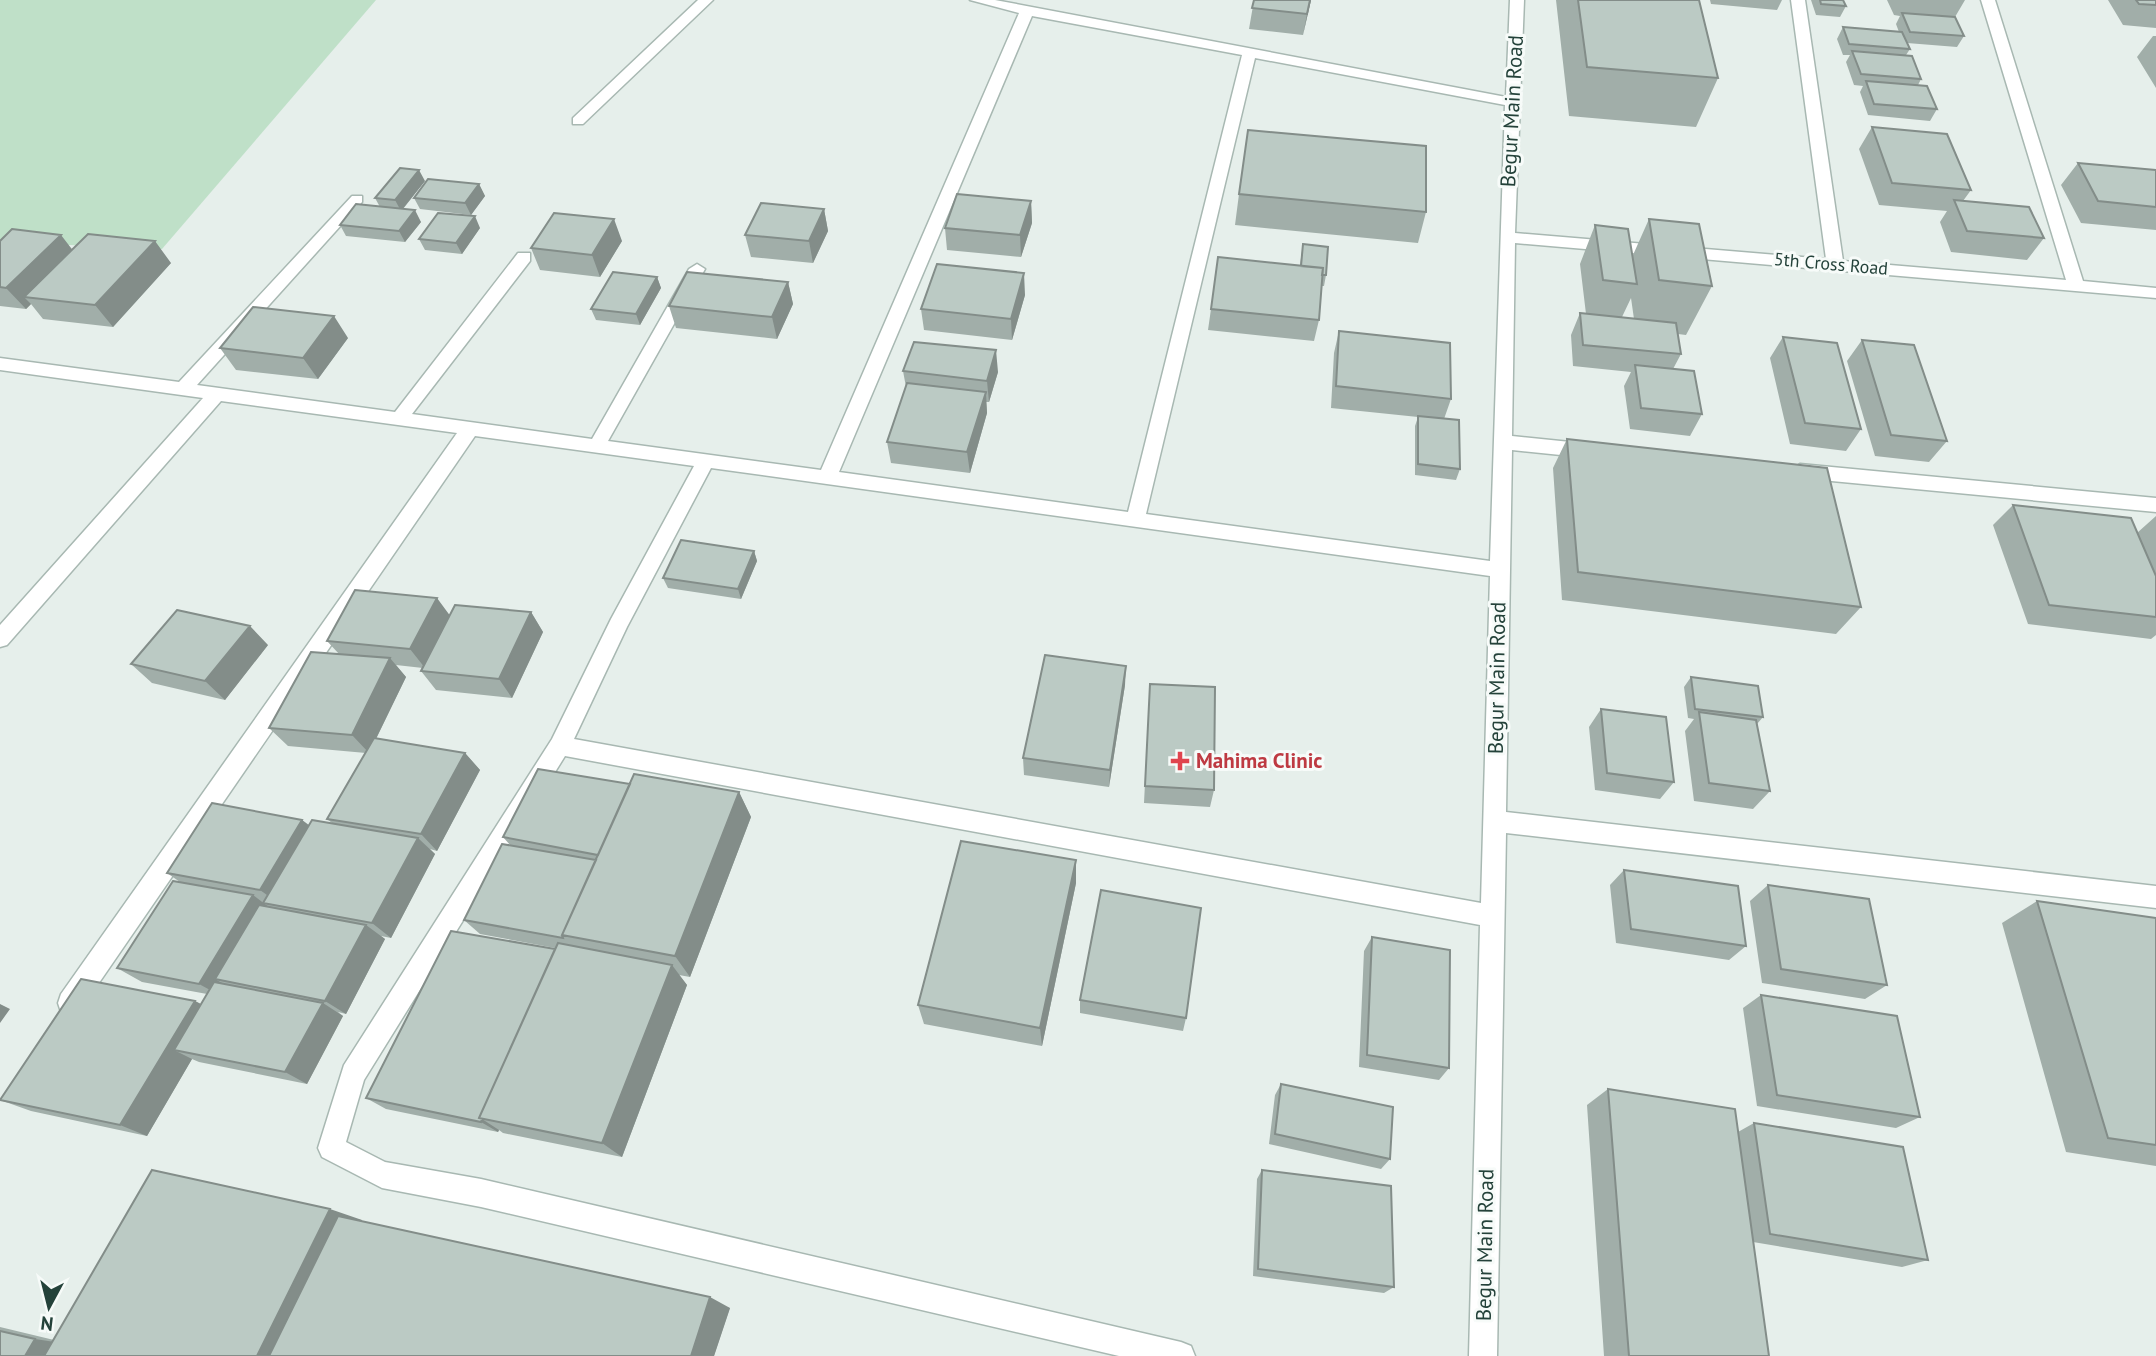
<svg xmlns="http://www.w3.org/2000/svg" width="2156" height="1356" viewBox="0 0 2156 1356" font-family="'PT Sans',sans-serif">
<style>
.green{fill:#bfe0c8}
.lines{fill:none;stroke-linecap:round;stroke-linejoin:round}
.minor-casing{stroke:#a8b8b2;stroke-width:3}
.minor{fill:#fff;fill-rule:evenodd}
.wall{fill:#a1aea9;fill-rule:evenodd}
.shaded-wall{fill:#838d89}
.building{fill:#bbcac4;stroke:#838d89;stroke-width:2}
.health-dot{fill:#e0444e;stroke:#f7fbf9;stroke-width:2.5}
.labels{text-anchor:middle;stroke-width:6;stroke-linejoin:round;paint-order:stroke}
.far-street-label{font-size:18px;fill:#24423a;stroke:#f7fbf9}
.street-label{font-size:21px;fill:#24423a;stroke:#f7fbf9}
.health-label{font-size:21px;font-weight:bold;fill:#be3a42;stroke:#f7fbf9;text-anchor:start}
</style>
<rect width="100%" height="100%" fill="#e6efeb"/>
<path class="green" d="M0 0H376L162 249 0 242Z"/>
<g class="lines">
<g class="minor-casing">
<path id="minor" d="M698 0H713L583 124H573V118Z
M970 0H995L1506 97 1510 0H1524L1515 233 1826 259 1791 0H1805L1843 261 2066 280 1981 0H1995L2083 281 2156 288V298L1515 243 1512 436 1590 444 1599 451 1590 458 1512 450 1506 812 2156 886V908L1506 833 1497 1356H1469L1480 925 565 756 364 1080 346 1142 385 1162 481 1179 1181 1342 1191 1346 1195 1356H1119L481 1207 382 1188 322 1157 318 1148 344 1065 552 739 611 619 694 466 475 436 79 1012 70 1015 61 1012 58 1003 61 994 457 433 221 401 7 645 0 647V625L203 398 0 370V358L179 382 352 196H362V202L197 385 395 412 518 253H530V261L412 414 592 439 689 269 697 264 705 269 608 441 821 470 1019 13ZM1032 16 1242 55 1128 512 839 472ZM1255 58 1505 105 1490 561 1146 514ZM711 468 1490 576 1481 903 574 739 627 627Z
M1800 464 2156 498V512L1800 478 1791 471Z"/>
</g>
<use href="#minor" class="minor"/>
</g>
<path class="wall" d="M1254 0H1311L1303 35 1249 29Z
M1556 0H1699L1718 78 1696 127 1569 116Z
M1710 0H1782L1777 10 1711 4Z
M1811 0H1843L1846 6 1840 17 1816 15Z
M1887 0H1965L1955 17 1964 36 1957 47 1907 43 1910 49 1906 55 1921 79 1918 85 1937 109 1930 121 1868 115 1860 92 1863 86 1854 85 1846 62 1850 55H1843L1837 39 1843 27 1899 32 1896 24 1900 16 1894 15Z
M2108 0H2156V28L2123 25Z
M2153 36H2156V88L2137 57Z
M1872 127 1971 190 1963 201 2044 238 2027 260 1951 252 1940 222 1947 211 1879 205 1859 149Z
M2078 163 2156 170V230L2081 223 2061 185Z
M425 181 403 209 421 222 405 242 346 236 340 225 380 207 375 198Z
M479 184 485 196 471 215 420 209 414 198Z
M1239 194 1426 212 1418 243 1235 225Z
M1031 201 1032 223 1021 257 947 250 945 228Z
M824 209 828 231 813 263 751 257 745 235Z
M1649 219 1712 286 1686 335 1678 334 1681 354 1673 369 1702 414 1690 436 1630 429 1624 386 1631 372 1573 366 1571 335 1580 313 1586 314 1580 264 1595 225 1633 255ZM1631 298 1634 319 1622 317Z
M480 228 462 254 425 250 419 239Z
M0 241 72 249 171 263 113 327 43 319 31 304 26 309 0 306Z
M622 241 600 277 540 270 531 248Z
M1303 244 1326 275 1324 286H1321L1319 320 1314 341 1208 330 1211 309 1300 265Z
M657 277 661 288 640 325 596 320 591 309Z
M788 282 793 304 777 339 676 328 669 306Z
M1025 295 1012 340 924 330 921 309Z
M1339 331 1451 399 1444 419 1460 469 1456 480 1415 475V426L1418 417 1331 408 1334 353Z
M1783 337 1861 429 1846 451 1790 444 1770 358Z
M348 338 318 379 236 370 220 348Z
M1862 340 1947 441 1929 462 1875 456 1847 361Z
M903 371 998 372 989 402H986L987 413 970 473 891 463 887 442 906 387Z
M1567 439 1861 607 1836 634 1562 600 1553 468Z
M2013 505 2137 533 2156 516V635L2151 639 2028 624 1993 525Z
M754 551 757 561 741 599 668 588 663 578Z
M531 612 543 632 512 698 436 690 421 671 423 668 396 665 406 677 376 739 465 753 480 770 437 851 430 849 435 854 391 938 381 936 385 939 346 1014 338 1012 343 1016 307 1084 199 1062 192 1059 147 1136 31 1111 0 1100 195 1001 201 1004 207 994 142 982 117 968 180 882 167 873 302 820 309 825 332 823 327 819 366 753 288 746 269 728 339 654 327 641 450 616Z
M268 645 225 700 152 683 131 664Z
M1691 677 1763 717 1757 724 1770 791 1753 809 1694 801 1685 731 1694 719 1688 718 1684 687Z
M1150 684 1214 790 1210 807 1144 803Z
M1125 685 1109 787 1024 775 1023 758Z
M1601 709 1674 782 1660 799 1595 790 1589 727Z
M630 784 739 792 751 817 690 977 679 975 687 985 622 1157 503 1133 499 1130 498 1132 386 1109 366 1098 555 948 480 934 464 920 510 845 503 837Z
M1076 860V883L1042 1046 924 1024 918 1005Z
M1624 870 1746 946 1729 960 1616 943 1610 885Z
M1768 885 1887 985 1865 999 1762 983 1750 901Z
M2037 901 2156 918V1166L2066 1152 2002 923Z
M1372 937 1449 1068 1439 1080 1359 1067 1364 951Z
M1761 995 1920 1117 1896 1128 1757 1106 1743 1008Z
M1080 1000 1186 1018 1183 1031 1080 1013Z
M1281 1084 1390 1159 1381 1169 1269 1144 1275 1095Z
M1608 1089 1738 1132 1754 1123 1928 1260 1902 1267 1753 1242 1769 1356H1604L1587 1105Z
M1262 1170 1394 1287 1384 1293 1253 1276 1257 1179Z
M362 1220 361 1221 730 1308 714 1356H0V1327L54 1340Z"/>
<path class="shaded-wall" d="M1310 0H1311L1303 35 1307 14Z
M419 170 425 181 401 211 395 200Z
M479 184 485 196 471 215 465 203Z
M1031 201 1032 223 1021 257 1020 235Z
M824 209 828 231 813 263 809 241Z
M415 210 421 222 405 242 399 231Z
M475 216 480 228 462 254 456 243Z
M614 219 622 241 600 277 592 255Z
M61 235 78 257 24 297 31 304 26 309 6 288Z
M155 241 171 263 113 327 95 305Z
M1024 273 1025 295 1012 340 1011 319Z
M657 277 661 288 640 325 636 314Z
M788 282 793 304 777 339 772 317Z
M334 316 348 338 318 379 303 358Z
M996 350 998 372 989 402 987 381Z
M986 392 987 413 970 473 967 452Z
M754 551 757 561 741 599 738 589Z
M437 598 451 617 425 668 410 649Z
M531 612 543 632 512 698 499 679Z
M250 626 268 645 225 700 205 681Z
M390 658 406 677 369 753 352 735Z
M1126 666 1125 685 1109 787 1110 770Z
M465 753 480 770 437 851 421 834Z
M739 792 751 817 690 977 675 956Z
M302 820 322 836 281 905 260 890Z
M418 838 435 854 391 938 372 923Z
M1076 860V883L1042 1046 1040 1028Z
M253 895 274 911 215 979 229 987 223 997 199 984Z
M366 925 385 939 346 1014 325 1001Z
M672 965 687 985 622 1157 602 1143Z
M195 1001 219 1014 174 1050 192 1059 147 1136 120 1125Z
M323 1003 343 1016 307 1084 285 1072Z
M0 1004 10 1009 0 1023Z
M482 1119 499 1130 498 1132 481 1122Z
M330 1209 362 1220 296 1356H257Z
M710 1297 730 1308 714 1356H691Z
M35 1339 81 1346 75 1356H25Z"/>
<path class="building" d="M1254 0H1310L1307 14 1252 8Z
M1578 0H1699L1718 78 1587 67Z
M1820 0H1843L1846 6 1821 4Z
M2136 0H2156V5L2139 4Z
M1902 13 1955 17 1964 36 1910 32Z
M1843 27 1902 32 1910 49 1849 44Z
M1852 51 1912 56 1921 79 1861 74Z
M1866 81 1927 86 1937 109 1874 104Z
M1872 127 1947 134 1971 190 1892 183Z
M1248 130 1426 146V212L1239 194Z
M2078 163 2156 170V207L2098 201Z
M400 168 419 170 395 200 375 198Z
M428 179 479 184 465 203 414 198Z
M957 194 1031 201 1020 235 945 228Z
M1954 200 2029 207 2044 238 1967 231Z
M761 203 824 209 809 241 745 235Z
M356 204 415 210 399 231 340 225Z
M438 213 475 216 456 243 419 239Z
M554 213 614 219 592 255 531 248Z
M1649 219 1699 224 1712 286 1659 280Z
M1595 225 1628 229 1637 284 1603 280Z
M12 229 61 235 6 288 0 287V241Z
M88 234 155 241 95 305 24 297Z
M1303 244 1328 247 1326 275H1322L1323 268 1301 266Z
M1218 257 1323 268 1319 320 1211 309Z
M937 264 1024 273 1011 319 921 309Z
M613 272 657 277 636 314 591 309Z
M687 272 788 282 772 317 669 306Z
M253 307 334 316 303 358 220 348Z
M1580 313 1676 323 1681 354 1583 345Z
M1339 331 1450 343 1451 399 1336 386Z
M1783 337 1837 343 1861 429 1805 423Z
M1862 340 1914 345 1947 441 1891 435Z
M914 342 996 350 987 381 903 371Z
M1635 365 1694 371 1702 414 1641 408Z
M907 383 986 392 967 452 887 442Z
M1418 416 1459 420 1460 469 1418 464Z
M1567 439 1827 468 1861 607 1578 572Z
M2013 505 2131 518 2156 576V617L2049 605Z
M681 540 754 551 738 589 663 578Z
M355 590 437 598 410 649 327 641Z
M455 605 531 612 499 679 421 671Z
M177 610 250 626 205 681 131 664Z
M311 652 390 658 352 735 269 728Z
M1045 655 1126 666 1110 770 1023 758Z
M1691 677 1758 686 1763 717 1695 709Z
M1150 684 1215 687 1214 790 1145 786Z
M1601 709 1666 717 1674 782 1607 773Z
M1699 712 1756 720 1770 791 1709 783Z
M374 738 465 753 421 834 327 819Z
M538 769 630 784 598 855 503 837Z
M634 774 739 792 675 956 562 935Z
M212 803 302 820 260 890 167 873Z
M312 820 418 838 372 923 263 903Z
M961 841 1076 860 1040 1028 918 1005Z
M502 844 596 860 562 935 563 938 464 920Z
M1624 870 1738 886 1746 946 1631 929Z
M173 881 253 895 199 984 117 968Z
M1768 885 1869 899 1887 985 1781 969Z
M1101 890 1201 908 1186 1018 1080 1000Z
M2037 901 2156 918V1145L2108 1138Z
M259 905 366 925 325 1001 215 979Z
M451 931 555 949 479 1118 482 1119 481 1122 366 1098Z
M1372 937 1450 950 1449 1068 1367 1055Z
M558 943 672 965 602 1143 479 1118Z
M81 979 195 1001 120 1125 0 1100Z
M214 982 323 1003 285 1072 174 1050Z
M1761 995 1897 1016 1920 1117 1777 1095Z
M1281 1084 1393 1107 1390 1159 1275 1134Z
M1608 1089 1735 1109 1769 1356H1629Z
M1754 1123 1903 1147 1928 1260 1770 1234Z
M152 1170 330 1209 257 1356H44Z
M1262 1170 1391 1186 1394 1287 1258 1269Z
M338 1216 710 1297 691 1356H269Z
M0 1331 35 1339 25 1356H0Z"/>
<path class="health-dot" d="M1176.5 750.5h7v7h7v7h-7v7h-7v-7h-7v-7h7z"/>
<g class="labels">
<g class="far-street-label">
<text transform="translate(1831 264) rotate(5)" y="6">5th Cross Road</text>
</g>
<g class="street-label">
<text transform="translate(1512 111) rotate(-87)" y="7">Begur Main Road</text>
<text transform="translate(1497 678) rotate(-89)" y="7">Begur Main Road</text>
<text transform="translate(1485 1245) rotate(-89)" y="7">Begur Main Road</text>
</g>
<g class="health-label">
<text x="1196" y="768">Mahima Clinic</text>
</g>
</g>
<g transform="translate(49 1307) rotate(187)" stroke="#f7fbf9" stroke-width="5" paint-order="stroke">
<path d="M0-5L12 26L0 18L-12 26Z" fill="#24423a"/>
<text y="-10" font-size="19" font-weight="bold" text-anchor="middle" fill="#24423a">N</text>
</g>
</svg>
